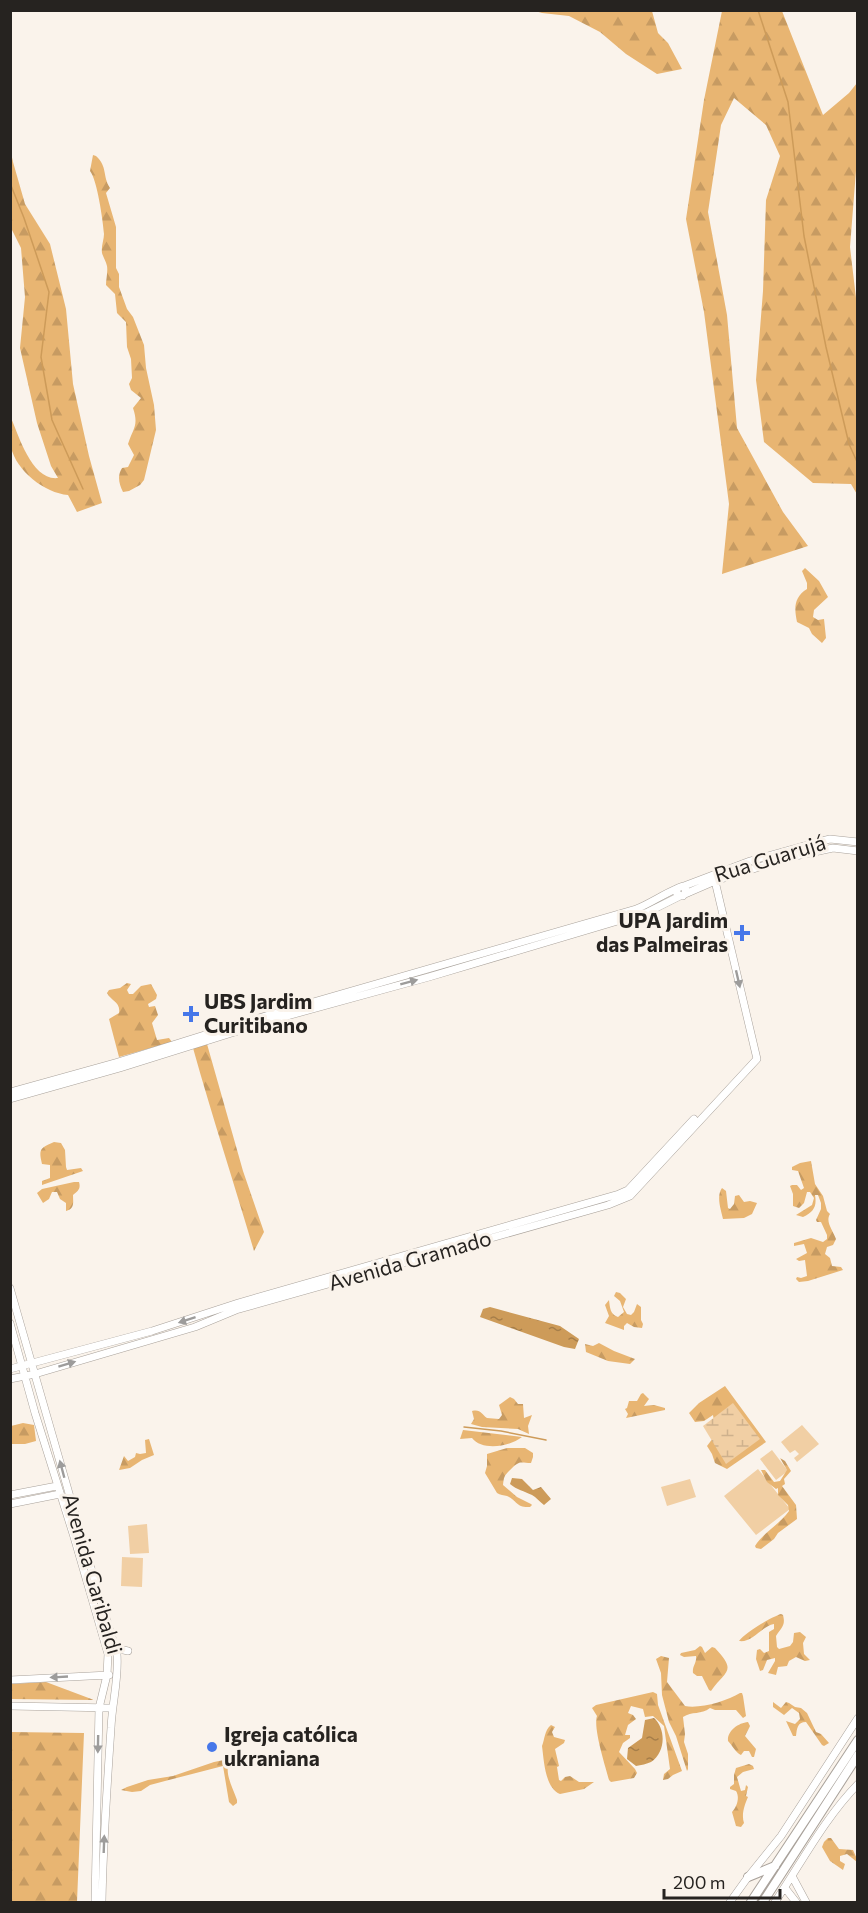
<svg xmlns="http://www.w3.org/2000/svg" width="868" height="1913" viewBox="0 0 868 1913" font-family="Commissioner,sans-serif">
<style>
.grass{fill:#f1cfa4}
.forest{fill:url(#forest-firs)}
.wetland{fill:url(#wetland-marsh)}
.water{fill:url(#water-ripples)}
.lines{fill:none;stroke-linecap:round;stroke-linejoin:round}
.stream{stroke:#cd9b59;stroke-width:1.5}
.secondary-casing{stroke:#a9a29b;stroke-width:8}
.highway-casing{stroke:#a9a29b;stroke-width:10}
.secondary{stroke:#fff;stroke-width:7}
.highway{stroke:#fff;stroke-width:8}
.oneway{fill:#9d9c9b}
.poi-dot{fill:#4677e9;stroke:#faf3eb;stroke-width:2}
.labels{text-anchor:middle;stroke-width:6;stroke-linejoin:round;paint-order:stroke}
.street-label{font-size:21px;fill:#262320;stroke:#faf3eb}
.poi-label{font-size:21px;font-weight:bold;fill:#262320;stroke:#faf3eb;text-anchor:start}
</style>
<defs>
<pattern id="forest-firs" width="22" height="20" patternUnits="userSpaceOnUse" patternTransform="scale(1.5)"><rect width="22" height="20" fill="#e8b572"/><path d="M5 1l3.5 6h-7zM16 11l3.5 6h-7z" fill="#c79b62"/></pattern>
<pattern id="wetland-marsh" width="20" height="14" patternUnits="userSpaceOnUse" patternTransform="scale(1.5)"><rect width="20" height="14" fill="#f1cfa4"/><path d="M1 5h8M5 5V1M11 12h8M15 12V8" fill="none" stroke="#ceb18d"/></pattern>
<pattern id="water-ripples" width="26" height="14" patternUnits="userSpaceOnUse" patternTransform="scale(1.5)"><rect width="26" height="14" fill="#cd9b59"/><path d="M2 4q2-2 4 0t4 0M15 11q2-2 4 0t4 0" fill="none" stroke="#a67e49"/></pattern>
</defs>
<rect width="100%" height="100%" fill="#faf3eb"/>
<path class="grass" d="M802 1425 819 1444 797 1462 794 1458 799 1454 795 1450 790 1453 781 1442Z
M772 1450 788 1471 776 1480 760 1459Z
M758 1469 790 1509 756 1535 724 1496Z
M690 1479 696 1497 667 1506 661 1487Z
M147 1524 149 1553 130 1554 128 1526Z
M122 1557 143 1558 142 1587 121 1586Z"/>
<path class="forest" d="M535 11H652L658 33 668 43 682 69 657 74 626 54 600 32 569 16 542 13Z
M722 11H782L823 115 849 93 857 83V158L850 247 858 315V496L851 484 813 483 764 442 756 380 763 291 766 200 780 156 766 125 734 98 721 125 708 212 727 315 737 428 783 512 808 546 722 574 729 504 704 312 686 219 704 100Z
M10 148 13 162 25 204 50 244 66 309 73 384 89 456 102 503 77 512 68 495C45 493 16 471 11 447 9 438 10 427 11 418 19 436 32 481 58 478L51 466 37 423 20 348 25 297 21 248 11 228Z
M93 155 96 156C108 167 102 176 110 188L106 193 116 227V268L119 274V287L127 309 133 317 144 345 146 368 154 405 156 430 144 480 140 485 129 491 123 492C119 484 117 476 122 468L128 467 134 455 128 444C133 428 139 426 133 408L141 398 131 390 129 384 132 378 131 359 127 347 126 322 117 313 115 294 106 285C106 279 108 272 107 266 106 261 103 257 102 253 101 246 104 240 104 234 103 221 97 179 90 171Z
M805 568 819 581 828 597 814 610 813 617 818 620 824 619 826 638 822 643 812 634 809 628 797 622C794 608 794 597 807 589V583L802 571Z
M127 983 131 984 127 990 129 994H133L141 986 151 984 157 995 156 999 148 1004 149 1007 155 1006 158 1015 152 1023 157 1040 169 1038 172 1042 119 1057 109 1019 119 1013C121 1002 111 1001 107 993L109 990 120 988Z
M207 1044 243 1171 264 1232 254 1251C234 1183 212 1116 193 1048Z
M54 1142 61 1143 65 1150 66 1167 67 1170 81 1168 83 1171 42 1185V1181L50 1178V1165L42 1164C38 1148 41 1148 54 1142Z
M811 1161 815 1184 823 1196 827 1211 830 1214C825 1222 833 1230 836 1239L833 1245 827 1247 825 1254 830 1258 832 1266 841 1267 843 1270 808 1281 799 1282 796 1279 797 1277 801 1278 807 1276 805 1260 799 1261 796 1259 807 1253 804 1244 794 1246V1243L811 1238 823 1242 827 1239V1235L821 1222H817L816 1220 821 1209V1203L818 1195H815C817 1206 814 1212 803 1217L796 1215 812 1205 814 1198 810 1192H807L804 1203 799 1208 793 1206V1194L790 1186 792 1185H797L801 1190 804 1188 798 1171 792 1170V1167L800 1163Z
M74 1182H79C81 1189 78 1191 73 1195 73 1202 75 1209 66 1211V1203L60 1199 57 1192H52L49 1199 43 1203 37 1193 42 1189Z
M722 1188 726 1191 728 1208 730 1209 734 1204 735 1196 739 1195 744 1202 750 1201 757 1203 752 1214 744 1218 723 1219C721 1210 716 1196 722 1188Z
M616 1292 620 1293 626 1299 623 1307 627 1314 631 1315 634 1312 637 1304 641 1307V1320L643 1324 642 1328 634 1327 627 1323 624 1326V1330L605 1323 609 1316 605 1305 609 1300C610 1308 610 1314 618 1317L624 1312 620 1301 614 1296Z
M599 1343 614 1351 635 1359 630 1364 608 1361 586 1352 585 1344 593 1346Z
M725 1386 766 1442 727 1469 715 1463 712 1454 707 1446 716 1434 713 1415 704 1421 695 1422 689 1413 699 1403Z
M643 1393 649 1399 644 1406 654 1405 665 1408V1410L626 1418 628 1414 625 1409 627 1408 629 1401H637L641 1394Z
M510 1397 514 1399 518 1404H523L524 1418 532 1415 528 1426 529 1434 518 1429 482 1427 471 1424 474 1419 472 1411C481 1409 481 1414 487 1418L499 1419 502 1415 499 1405Z
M23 1423 34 1425 36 1441 25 1444H11V1426Z
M463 1430 522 1437C509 1447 482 1451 472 1438L460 1439Z
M149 1439 154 1455 142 1460 130 1468 119 1470 124 1456 128 1461 135 1457 136 1453 140 1454 146 1453 145 1440Z
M507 1448H525L533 1453V1457L531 1463C518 1462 519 1461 509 1471 504 1476 504 1477 503 1485L517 1497 531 1504 532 1505 530 1507C516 1508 517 1500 507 1496 504 1495 500 1495 497 1493L485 1473 487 1466V1454Z
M780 1458 785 1461 791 1471 784 1479 785 1484 782 1486 796 1505 797 1519 778 1533 774 1539 761 1549 756 1548 755 1546C764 1532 779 1525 789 1511L788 1505 778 1495V1488L776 1489 767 1482 761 1470H765L774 1482 780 1481 787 1470Z
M781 1614 783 1615C786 1626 781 1628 776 1636L777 1647 779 1649 790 1646 793 1642 794 1633 800 1632 806 1637 803 1643 804 1654 810 1660 805 1661 796 1657 789 1661 787 1666 778 1667 776 1675 768 1673 775 1661V1658L767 1660 763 1670 760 1671 756 1659 757 1650 760 1649 764 1653 769 1651V1632L774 1629V1624C762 1626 752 1643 739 1641 745 1633 771 1617 781 1614Z
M700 1646 702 1647 705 1653 712 1647 715 1648C738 1672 725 1671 711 1691L709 1690 702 1676H697L693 1673C692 1666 697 1663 696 1656L684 1657 680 1655 681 1653 695 1650Z
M661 1656 669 1658 667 1682 685 1706C700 1709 727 1701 740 1693H742L743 1696 746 1716 743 1718 736 1710H715L710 1708C701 1715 692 1711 683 1717L685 1734 684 1742 688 1754V1769L687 1771 676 1736 669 1722 662 1695 661 1673 656 1659Z
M46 1682 94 1700 11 1699V1684Z
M653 1692 657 1694 658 1705 682 1771 673 1775 668 1779 663 1780 664 1774 670 1769 664 1726 653 1716 645 1717 643 1709 631 1706 628 1713 633 1715 636 1719 628 1725 625 1735H630V1738L623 1743 619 1752 635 1769 637 1773 634 1778 611 1782 609 1780C605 1765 593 1728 597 1716L592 1708 596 1705Z
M773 1702 781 1708 786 1702 789 1703 795 1707 801 1708 807 1713 816 1732 821 1734 829 1743 824 1746 822 1745 806 1722C797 1722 797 1729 796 1736H793L786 1721 795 1724 800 1719 799 1713 792 1708 784 1715 773 1707Z
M748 1722 750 1726 745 1736 756 1749 754 1757H752L749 1751H744L741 1755C736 1753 732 1745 728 1741 727 1731 738 1723 748 1722Z
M551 1725 555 1727 552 1732 554 1737 565 1740 564 1743 555 1749 559 1766 557 1767 559 1780 561 1781 565 1777 570 1776 579 1782H594L584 1789 560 1794C545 1788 544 1761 542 1746 545 1739 544 1731 551 1725Z
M11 1732 84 1733 77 1902H11Z
M239 1757 242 1759 240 1761 228 1765C226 1777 233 1788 237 1800V1803L233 1806 229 1802 223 1766 165 1781 150 1785 141 1791 132 1792 121 1790 127 1787 148 1780 173 1776 214 1762Z
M749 1764 753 1766 754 1769 743 1772 737 1777 741 1791 745 1790 746 1785 748 1787 746 1796 748 1797C745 1804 741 1814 744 1823L741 1827 736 1826 732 1812C737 1807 740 1797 736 1791L730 1789V1787L734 1784V1775L736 1768Z
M828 1838H831L839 1849 853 1850 857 1859V1862L847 1854 840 1856V1861L845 1864 843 1870 830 1861 822 1847 824 1842Z"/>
<path class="wetland" d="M733 1403 760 1439 726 1464 703 1426Z"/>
<path class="water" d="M490 1307 560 1326 579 1339 575 1349 564 1347 480 1317 483 1309Z
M512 1478 522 1479 533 1490 541 1487 551 1499 544 1505C540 1502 536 1497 532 1495 524 1491 517 1490 510 1484Z
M654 1718C666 1729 666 1752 651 1762 647 1764 641 1765 636 1766L627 1759 628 1748 642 1738 645 1720Z"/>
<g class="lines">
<path class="stream" d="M758 10 788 102 804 236 826 347 849 444 858 464
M10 183 24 218 49 292 41 357 52 420 83 489
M464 1427 501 1431 546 1440"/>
<g class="secondary-casing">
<path id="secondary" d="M684 886 750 861 818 842 830 839 858 842
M685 894 715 881 791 857 833 848 858 851
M10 1092 118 1062 275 1013 636 909C648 905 675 887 684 886L686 891 683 896H680L676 892V889
M10 1099 120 1068 276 1019 429 977 648 912 680 896
M10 1288 81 1535 117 1654C119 1679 112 1703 111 1728 107 1786 103 1844 102 1902
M10 1323 35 1413 74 1537 108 1654 107 1675 99 1708 95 1902
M10 1369 152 1331 238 1303 619 1194 628 1190 694 1119
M10 1379 35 1374 195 1327 236 1310 608 1205 630 1196 757 1059 715 881
M10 1495 57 1486
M10 1504 60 1494
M115 1648 128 1651
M10 1680 109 1675
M10 1706 112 1708
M792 1876 806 1902
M785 1888 796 1902
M730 1902 748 1877 781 1836 858 1718
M775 1902C802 1862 824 1819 858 1784"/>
</g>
<g class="highway-casing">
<path id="highway" d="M748 1877 775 1866
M751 1902 858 1740
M763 1902 858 1755"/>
</g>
<use href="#secondary" class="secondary"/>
<use href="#highway" class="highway"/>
</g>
<defs><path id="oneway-solid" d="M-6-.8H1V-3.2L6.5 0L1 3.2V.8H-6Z" transform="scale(1.5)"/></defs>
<g class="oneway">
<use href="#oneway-solid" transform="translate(738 979) rotate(77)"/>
<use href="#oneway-solid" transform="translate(409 982) rotate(-15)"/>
<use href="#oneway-solid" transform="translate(187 1320) rotate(162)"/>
<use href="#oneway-solid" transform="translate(67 1364) rotate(-17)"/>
<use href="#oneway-solid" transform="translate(62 1469) rotate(-105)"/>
<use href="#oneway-solid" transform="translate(59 1677) rotate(177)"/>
<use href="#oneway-solid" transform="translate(98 1744) rotate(91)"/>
<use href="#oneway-solid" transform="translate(104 1844) rotate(-88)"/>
</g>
<g class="poi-dot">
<path d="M739 924h6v6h6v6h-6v6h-6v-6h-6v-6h6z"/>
<path d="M188 1005h6v6h6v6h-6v6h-6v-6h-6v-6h6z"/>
<circle cx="212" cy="1747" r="6"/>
</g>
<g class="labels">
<g class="street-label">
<text transform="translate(770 859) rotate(-17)" y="7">Rua Guarujá</text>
<text transform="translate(410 1261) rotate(-16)" y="7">Avenida Gramado</text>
<text transform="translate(92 1574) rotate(74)" y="7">Avenida Garibaldi</text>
</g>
<g class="poi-label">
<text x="728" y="928" text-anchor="end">UPA Jardim<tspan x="728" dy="24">das Palmeiras</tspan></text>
<text x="204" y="1009">UBS Jardim<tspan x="204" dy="24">Curitibano</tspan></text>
<text x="224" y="1742">Igreja católica<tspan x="224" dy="24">ukraniana</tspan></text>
</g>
</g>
<rect width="868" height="1913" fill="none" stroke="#262320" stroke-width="24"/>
<path d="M664 1889v9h116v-9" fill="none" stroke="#262320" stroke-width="3"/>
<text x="673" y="1889" font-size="18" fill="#262320" stroke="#faf3eb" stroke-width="4.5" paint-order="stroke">200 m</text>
</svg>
